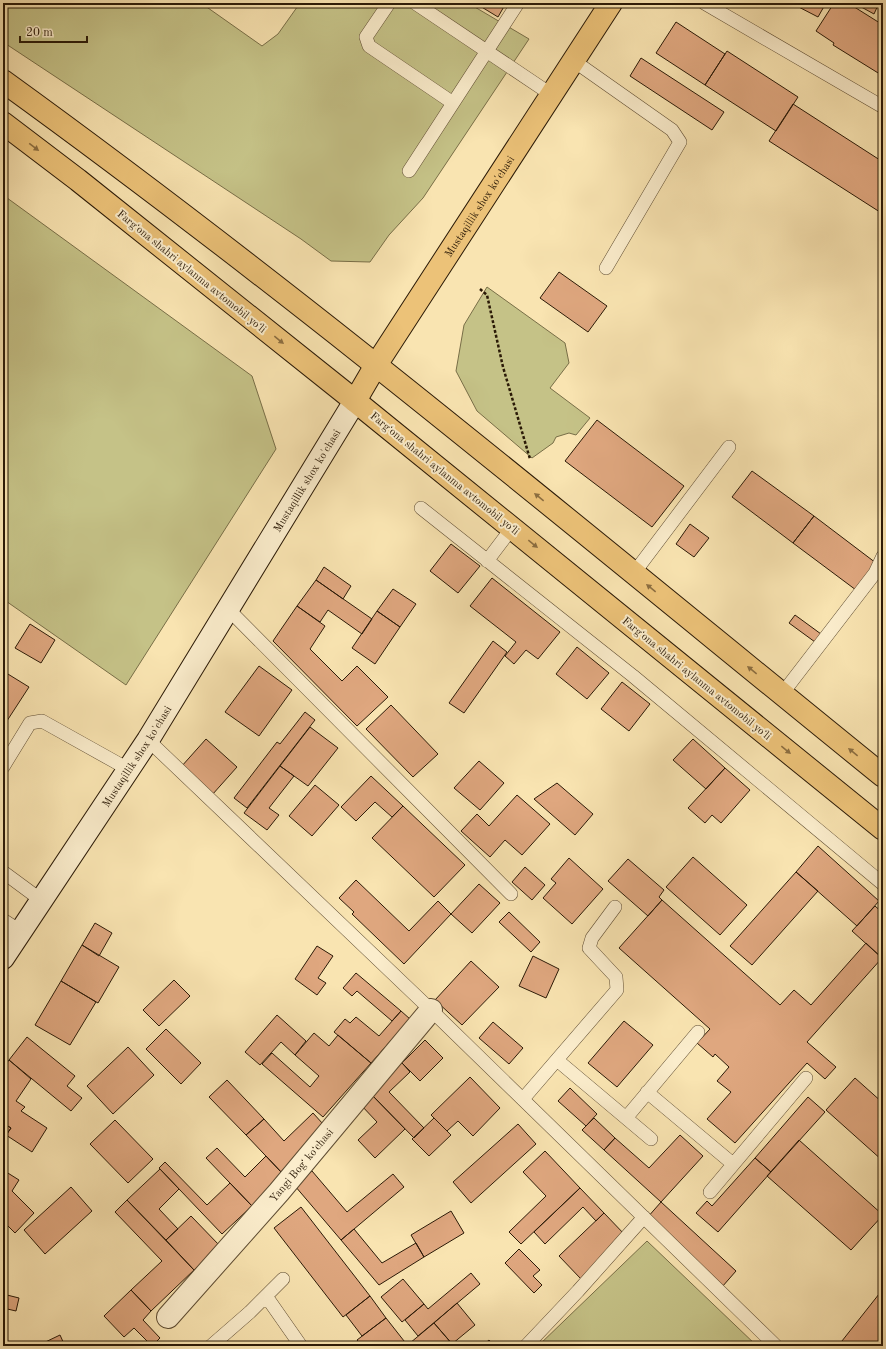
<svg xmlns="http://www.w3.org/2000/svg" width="886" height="1349" viewBox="0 0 886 1349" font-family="'Old Standard TT',serif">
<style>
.green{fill:#c5c287;stroke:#786e47}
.building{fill:#dfa77f;stroke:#2b1a07}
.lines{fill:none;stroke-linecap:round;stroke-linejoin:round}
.lane-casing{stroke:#5e4c32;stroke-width:14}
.street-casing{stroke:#5e4c32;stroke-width:24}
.secondary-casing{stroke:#2b1a07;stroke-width:24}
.primary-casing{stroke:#2b1a07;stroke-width:24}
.highway-casing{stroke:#2b1a07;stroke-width:24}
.path{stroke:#2b1a07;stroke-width:2.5;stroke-dasharray:3 2;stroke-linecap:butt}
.lane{stroke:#fbedcc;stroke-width:13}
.street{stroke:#fbedcc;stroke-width:22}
.secondary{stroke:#fbedcc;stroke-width:22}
.primary{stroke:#ecc278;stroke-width:22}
.highway{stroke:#ecc278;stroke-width:22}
.oneway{fill:#8c6e40}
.labels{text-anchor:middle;stroke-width:4;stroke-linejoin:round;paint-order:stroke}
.street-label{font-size:11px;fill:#2b1a07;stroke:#fbedcc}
</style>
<rect width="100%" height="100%" fill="#f9e4b1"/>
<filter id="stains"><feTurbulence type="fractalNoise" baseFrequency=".005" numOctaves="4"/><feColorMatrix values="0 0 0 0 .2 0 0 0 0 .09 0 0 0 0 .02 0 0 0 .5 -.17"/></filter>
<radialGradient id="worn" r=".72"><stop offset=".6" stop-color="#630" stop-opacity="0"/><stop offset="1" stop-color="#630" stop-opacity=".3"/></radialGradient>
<path class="green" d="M3 3H201L262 46 278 34 300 3H468L529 39 423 198 389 235 370 262 331 261 301 239 3 42Z
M3 195 252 376 276 449 126 685 3 599Z
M487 287 565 343 569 363 550 388 590 418 576 435 569 433 556 437 553 443 532 458 477 411 456 371 464 325Z
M647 1241 757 1346H538Z"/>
<path class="building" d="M475 3H506L498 17Z
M791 3H826L818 17Z
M834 3H848L883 25V76L833 45 834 43 816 31Z
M854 3H879L874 14Z
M676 22 725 54 705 85 656 53Z
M727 51 798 97 776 131 705 85Z
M641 58 724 112 712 130 630 76Z
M793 104 883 162V214L769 141Z
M559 272 607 306 588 332 540 298Z
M597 420 684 486 652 527 565 461Z
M752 471 814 516 793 543 732 497Z
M814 516 876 563 856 590 793 543Z
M690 524 709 538 694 557 676 544Z
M451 544 480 566 458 593 430 571Z
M324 567 351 586 343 599 316 580Z
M492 578 560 632 538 659 526 650 514 664 505 656 516 642 470 606Z
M316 580 372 619 362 634 328 610 320 622 297 606Z
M393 589 416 604 400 627 377 611Z
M297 606 325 626 310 649 342 681 357 666 388 697 357 726 273 641Z
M377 611 400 627 375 664 352 648Z
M795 615 821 634 815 642 789 623Z
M30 624 55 640 41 663 15 648Z
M493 641 507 652 464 713 449 703Z
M577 647 609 673 587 699 556 674Z
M259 666 292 690 259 736 225 712Z
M3 671 29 687 3 727Z
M622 682 650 704 629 731 601 709Z
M391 705 438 754 413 777 366 729Z
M305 712 315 720 247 808 234 798 277 742 280 744Z
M310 727 338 748 308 786 280 766Z
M206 739 237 767 212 795 181 767Z
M693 739 725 768 706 789 673 760Z
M479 761 504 783 480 810 454 788Z
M280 766 294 776 269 808 279 815 267 830 244 813Z
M725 768 750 790 721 823 712 815 705 823 688 808Z
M371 776 403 806 392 817 375 802 356 821 341 807Z
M557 783 593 814 575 835 534 799Z
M315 785 339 805 312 836 289 816Z
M517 795 550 824 522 855 505 840 490 857 461 831 477 814 489 826Z
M403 806 465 865 434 897 372 838Z
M818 846 879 901 857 926 796 872Z
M693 857 747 905 720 935 666 887Z
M569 858 603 889 572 924 543 898 556 883 551 879Z
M628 859 664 890 659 897 662 900 648 916 608 881Z
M525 867 545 885 532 900 512 882Z
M796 872 818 891 752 965 730 946Z
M356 880 409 931 438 901 451 914 404 964 352 914 354 912 339 898Z
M479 884 500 903 472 933 451 914Z
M662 900 780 1005 794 990 811 1005 866 943 882 958 807 1042 836 1067 825 1079 807 1063 735 1143 707 1119 731 1092 717 1081 729 1067 715 1054 713 1057 697 1043 710 1029 619 948Z
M875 906 883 913 882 958 852 931Z
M509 912 540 942 531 952 499 922Z
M95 923 112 933 99 956 82 945Z
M82 945 119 967 98 1003 61 981Z
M317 946 333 956 318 978 326 983 317 995 295 979Z
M533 956 559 969 546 998 519 986Z
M471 961 499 987 462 1025 435 1000Z
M356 973 401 1011 392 1021 357 991 352 996 343 988Z
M174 980 190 996 159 1026 143 1010Z
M61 981 96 1002 70 1045 35 1025Z
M401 1011 410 1019 371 1063 334 1032 345 1019 350 1023 356 1017 379 1036Z
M277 1015 306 1041 295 1055 281 1042 260 1065 245 1052Z
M624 1021 653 1045 617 1087 588 1063Z
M493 1022 523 1048 509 1064 479 1038Z
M166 1029 201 1063 181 1084 146 1049Z
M314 1033 329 1046 338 1035 371 1063 323 1117 262 1064 272 1053 310 1087 319 1076 295 1055Z
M27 1037 75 1076 67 1086 82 1098 71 1111 9 1060Z
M425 1040 443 1058 420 1081 402 1063Z
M128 1047 154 1075 113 1114 87 1086Z
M9 1060 31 1079 16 1101 25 1107 21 1111 47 1128 32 1152 6 1135 11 1128 3 1123V1068Z
M402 1063 410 1072 389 1092 424 1128 414 1138 371 1094Z
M470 1077 500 1108 473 1136 458 1121 447 1131 431 1115Z
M855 1078 883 1103V1161L826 1110Z
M227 1080 264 1119 246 1135 209 1097Z
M570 1088 597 1114 586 1126 558 1101Z
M371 1094 405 1129 375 1158 358 1140 377 1122 360 1104Z
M808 1097 825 1112 771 1172 755 1158Z
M313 1113 323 1124 281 1172 246 1135 264 1119 284 1141Z
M434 1118 451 1135 429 1156 412 1139Z
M594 1118 615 1138 604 1150 582 1130Z
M115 1120 153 1159 128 1183 90 1144Z
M3 1123 11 1128 3 1140Z
M518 1124 536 1144 471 1203 453 1182Z
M680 1135 703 1156 661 1202 604 1150 615 1138 649 1168Z
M799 1140 883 1215 851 1250 767 1176Z
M217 1148 245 1177 266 1156 284 1175 252 1206 206 1158Z
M545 1151 580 1188 521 1244 509 1232 546 1196 523 1172Z
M755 1158 771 1172 718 1232 696 1213 707 1201 712 1206Z
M165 1162 207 1205 230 1183 252 1206 222 1234 159 1168Z
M160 1169 179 1189 159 1209 178 1229 166 1240 127 1200Z
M3 1170 19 1180 12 1191 34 1213 15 1233 3 1221Z
M312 1171 347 1212 393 1174 404 1187 341 1240 295 1186Z
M71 1187 92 1211 45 1254 24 1230Z
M580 1188 604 1213 596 1221 583 1207 545 1244 534 1232Z
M127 1200 194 1270 151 1311 131 1290 162 1261 115 1212Z
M661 1202 736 1271 722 1287 647 1218Z
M301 1207 370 1296 343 1317 274 1228Z
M451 1211 464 1233 424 1257 411 1235Z
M604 1213 626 1236 581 1279 559 1256Z
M191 1216 220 1246 194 1270 166 1240Z
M354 1229 382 1263 416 1243 424 1257 379 1285 341 1240Z
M519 1249 540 1270 533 1276 542 1285 534 1293 505 1263Z
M471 1273 480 1284 418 1336 405 1320 424 1304 428 1309Z
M403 1279 424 1304 402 1322 381 1297Z
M883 1289V1346H838Z
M131 1290 151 1311 143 1320 160 1338 152 1346 134 1328 124 1337 104 1316Z
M3 1294 19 1298 16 1311 3 1308Z
M370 1296 386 1318 362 1336 346 1315Z
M457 1303 475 1325 452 1344 434 1323Z
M386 1318 408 1346H362L357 1340Z
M434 1323 454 1346H413L410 1343Z
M60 1335 65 1346H37Z
M489 1340 495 1346H482Z"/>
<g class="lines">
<g class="lane-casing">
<path id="lane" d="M389 3 366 37 369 46 453 103
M415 3 552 95
M704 3 883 107
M574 61 672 130 680 142 606 268
M409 171 518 3
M421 508 633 676 883 884
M487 561 512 528
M634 573 729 447
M228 609 511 894
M782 694 875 573 883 556
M148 740 431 1010 776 1346
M3 767 30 723 42 721 128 769
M3 872 41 900
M3 920 20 931
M557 1060 651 1139
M647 1092 733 1164
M523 1099 617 990 616 977 589 948 592 938 615 907
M626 1118 698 1032
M710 1192 806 1078
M266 1296 301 1346
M211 1346 250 1312 283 1279
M526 1346 578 1291 644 1217"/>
</g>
<g class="street-casing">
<path id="street" d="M168 1317 279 1192 431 1010"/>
</g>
<g class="secondary-casing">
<g id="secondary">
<path id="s1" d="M3 958 148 740 355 401"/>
</g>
</g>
<g class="primary-casing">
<g id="primary">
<path id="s2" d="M355 401 376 365 611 3"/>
</g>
</g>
<g class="highway-casing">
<path id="highway" d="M3 81C306 300 593 541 883 776
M3 123 78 180 355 401 883 829"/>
</g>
<path class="path" d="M480 289 487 295 503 367 530 459"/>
<use href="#lane" class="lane"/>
<use href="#street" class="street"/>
<use href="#secondary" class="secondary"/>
<use href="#primary" class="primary"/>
<use href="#highway" class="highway"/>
</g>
<defs><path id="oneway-solid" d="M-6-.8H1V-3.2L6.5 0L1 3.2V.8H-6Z"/></defs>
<g class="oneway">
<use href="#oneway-solid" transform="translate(34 147) rotate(37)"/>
<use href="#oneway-solid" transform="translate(279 340) rotate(39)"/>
<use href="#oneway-solid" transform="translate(539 497) rotate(-141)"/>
<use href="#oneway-solid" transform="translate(533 544) rotate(39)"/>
<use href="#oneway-solid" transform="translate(651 588) rotate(-141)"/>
<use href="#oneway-solid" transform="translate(752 670) rotate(-141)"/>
<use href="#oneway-solid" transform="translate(786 750) rotate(39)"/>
<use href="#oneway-solid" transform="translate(853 752) rotate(-141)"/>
</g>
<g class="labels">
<g class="street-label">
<text dy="4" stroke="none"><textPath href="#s2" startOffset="231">Mustaqillik shox ko'chasi</textPath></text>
<text transform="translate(192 271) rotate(39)" y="4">Fargʻona shahri aylanma avtomobil yoʻli</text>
<text transform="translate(445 473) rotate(39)" y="4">Fargʻona shahri aylanma avtomobil yoʻli</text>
<text dy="4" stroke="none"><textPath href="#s1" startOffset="566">Mustaqillik shox ko'chasi</textPath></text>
<text transform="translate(697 678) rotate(39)" y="4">Fargʻona shahri aylanma avtomobil yoʻli</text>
<text dy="4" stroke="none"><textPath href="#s1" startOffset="242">Mustaqillik shox ko'chasi</textPath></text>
<text transform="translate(301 1165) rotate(-50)" y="4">Yangi Bogʻ koʻchasi</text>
</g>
</g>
<rect width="886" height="1349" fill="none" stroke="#f9e4b1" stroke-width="16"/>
<rect x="4" y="4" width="878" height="1341" fill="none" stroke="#2b1a07" stroke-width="2"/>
<rect x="8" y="8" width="870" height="1333" fill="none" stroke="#2b1a07"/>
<path d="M20 36v6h67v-6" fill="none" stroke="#2b1a07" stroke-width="2"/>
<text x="26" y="36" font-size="12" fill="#2b1a07" stroke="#fbedcc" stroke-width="3" paint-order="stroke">20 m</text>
<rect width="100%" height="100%" filter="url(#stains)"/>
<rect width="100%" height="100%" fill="url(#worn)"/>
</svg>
